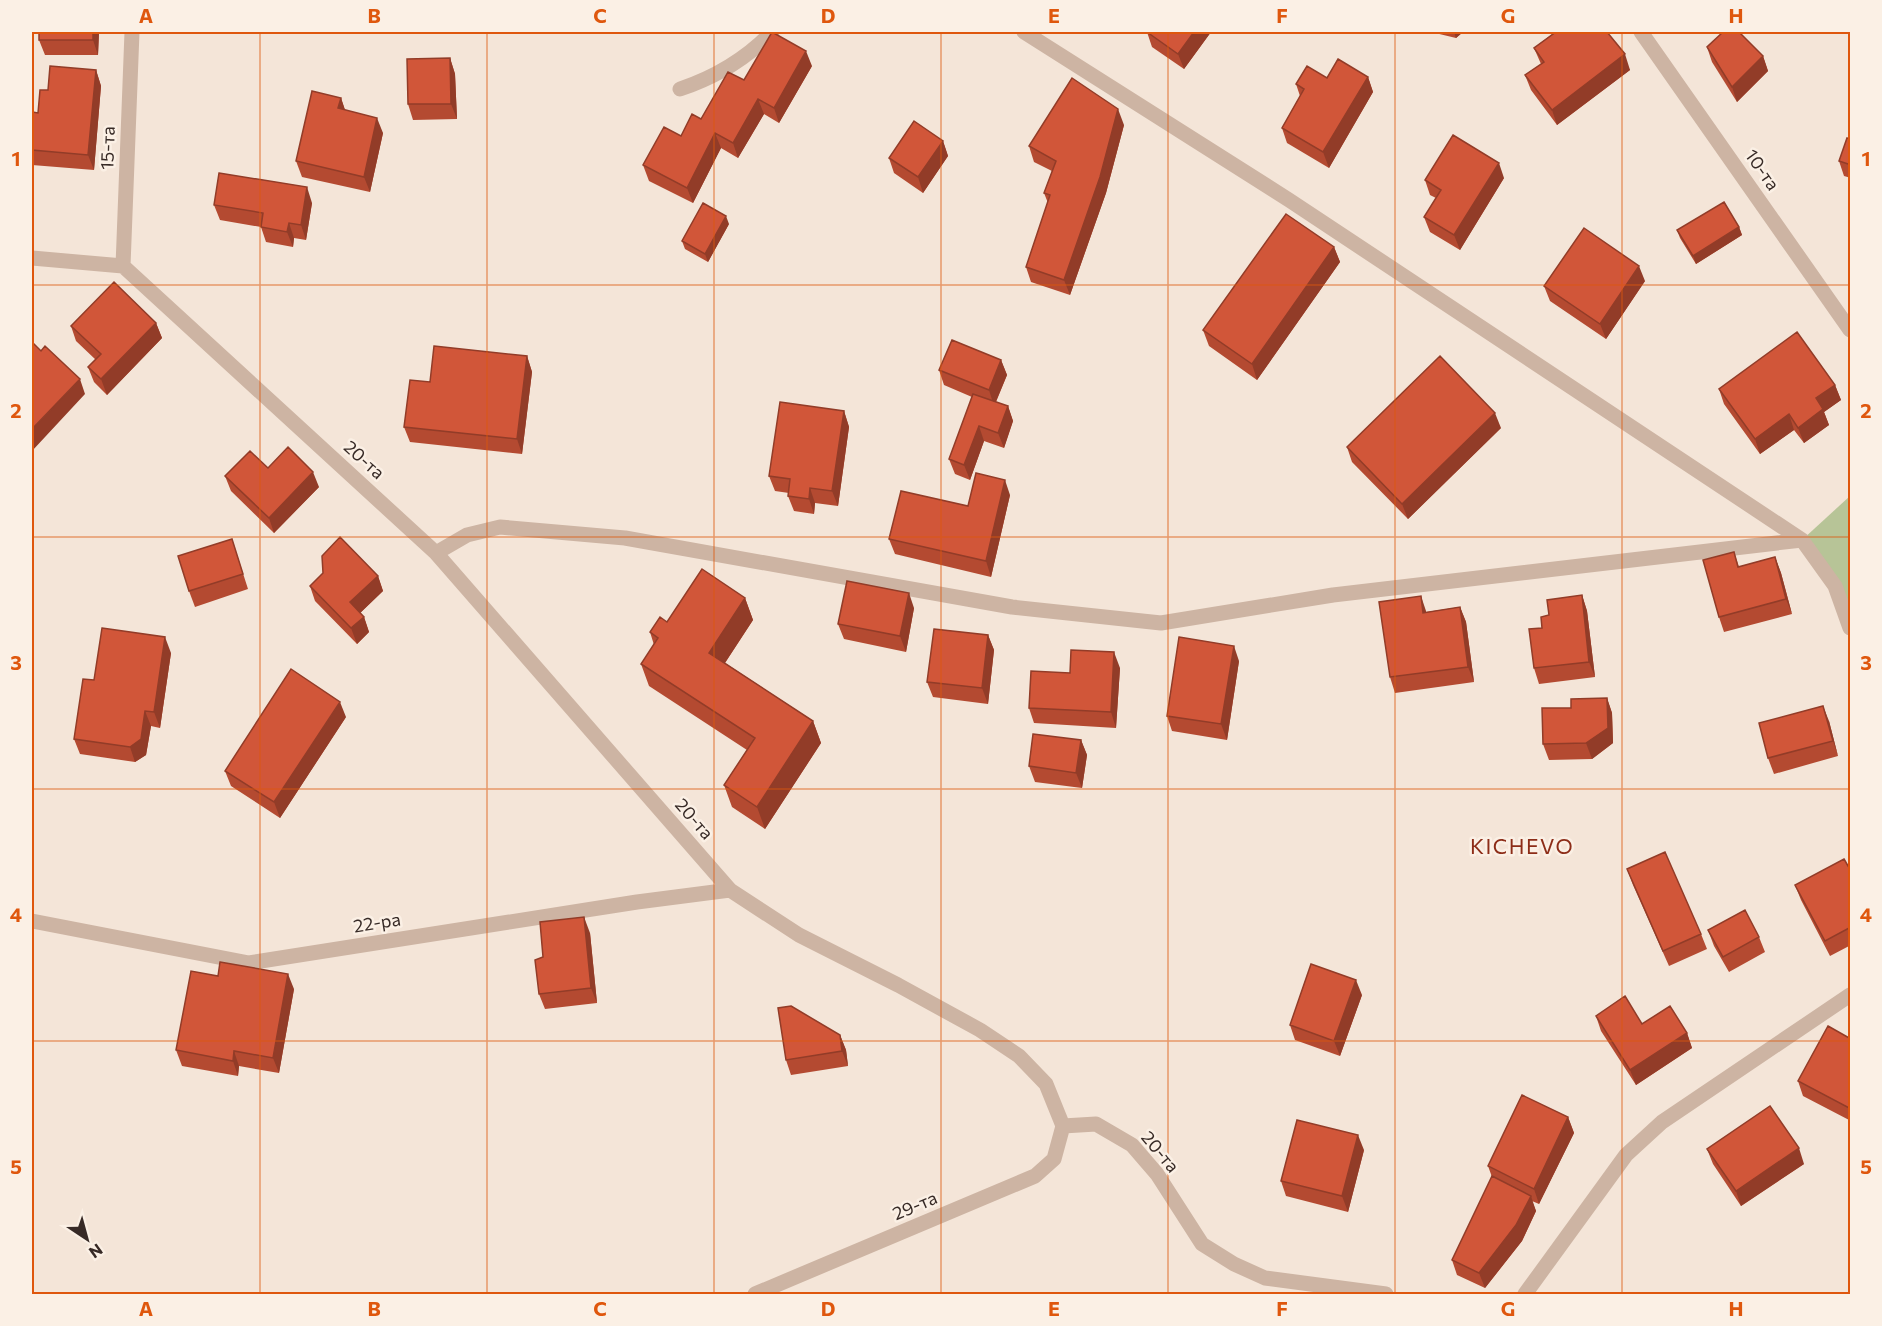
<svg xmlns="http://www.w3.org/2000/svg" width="1882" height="1326" viewBox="0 0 1882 1326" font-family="Commissioner,sans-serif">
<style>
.green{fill:#b7c497}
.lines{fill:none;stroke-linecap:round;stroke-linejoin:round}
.lane{stroke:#cdb4a3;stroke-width:15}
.street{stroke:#cdb4a3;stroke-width:15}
.wall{fill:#b44a31}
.shaded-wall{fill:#923c28}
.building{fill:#d15639;stroke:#923c28;stroke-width:1.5}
.grid{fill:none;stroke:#df570d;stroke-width:1.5;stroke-opacity:0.55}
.labels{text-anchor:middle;stroke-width:5;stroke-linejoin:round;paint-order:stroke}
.street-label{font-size:18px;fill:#372a26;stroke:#fbf0e5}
.quarter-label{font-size:21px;letter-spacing:1.5px;fill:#8d2d18;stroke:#fbf0e5}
.neatline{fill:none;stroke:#df570d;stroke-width:2}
.grid-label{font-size:20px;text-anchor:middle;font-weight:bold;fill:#df570d}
</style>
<rect width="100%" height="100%" fill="#f4e5d8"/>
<path class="green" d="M1850 496V628L1802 540Z"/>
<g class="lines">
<path class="lane" d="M680 89C716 77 746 59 772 32"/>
<path class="street" d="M1024 32 1289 200 1802 540 1835 586 1850 628
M1641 32 1850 330
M32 258 123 266 436 553 730 890 799 935 898 985 980 1030 1019 1056 1046 1084 1063 1126
M123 266 132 32
M436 553 467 535 500 527 625 538 1012 607 1161 623 1333 595 1802 540
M32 921 249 963 637 902 730 890
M1063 1126 1096 1124 1132 1145 1157 1174 1202 1244 1234 1264 1265 1278 1386 1294
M755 1294 1035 1176 1054 1159 1063 1126
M1525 1294 1626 1155 1662 1122 1850 995"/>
</g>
<path class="wall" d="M99 32 98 55H45L39 40Z
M1147 32H1211L1184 69 1152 47Z
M1431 32H1463L1456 38Z
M1550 32H1607L1630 70 1557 125 1531 90 1525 75 1541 64 1534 48 1552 34Z
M1707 47 1763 56 1768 71 1737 102 1712 62Z
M450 58 455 74 457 119 413 120 408 104Z
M812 66 779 123 764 114 738 158 721 148 693 203 649 181 643 165 701 119 744 80Z
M96 70 101 86 94 170 32 165V112L38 113 48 90Z
M1368 77 1373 92 1329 168 1287 143 1282 128 1300 96 1296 84 1327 78Z
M341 98 345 110 383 133 370 192 302 177 296 161Z
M1124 125 1106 193 1070 295 1031 282 1026 267 1048 203 1044 193 1052 171 1034 162 1029 146Z
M1851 139V178L1844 176 1839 161Z
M943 141 948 156 923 193 894 173 889 158Z
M1504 178 1460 250 1430 232 1424 217 1436 198 1430 195 1425 180Z
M312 203 306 240 294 238 293 247 266 242 261 227 220 220 214 205Z
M729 224 708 262 685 249 682 241Z
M1739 227 1742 235 1696 264 1680 238 1677 230Z
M1334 247 1340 262 1257 380 1209 346 1203 330Z
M1645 281 1606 339 1550 301 1544 286Z
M156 323 162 338 107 395 94 382 88 367 96 360 76 341 71 326Z
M527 356 532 372 522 454 410 442 404 427 430 382Z
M1001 360 1007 375 996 402 1008 406 1013 421 1004 448 984 441 970 480 955 474 949 459 972 397 944 385 939 370Z
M1835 385 1841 400 1824 412 1829 425 1804 443 1794 430 1760 454 1724 404 1719 389Z
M844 411 849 427 838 506 815 503 814 514 794 511 788 496 789 493 775 491 769 476Z
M1501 428 1408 519 1352 462 1347 447Z
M268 468 319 487 274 533 231 491 225 476Z
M1010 495 991 577 895 554 889 539 968 506Z
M232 539 248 589 195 607 189 591Z
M1734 552 1739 567 1775 557 1781 573 1792 614 1724 632 1719 617Z
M378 576 383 591 360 613 364 617 369 632 357 644 315 601 310 586Z
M1582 595 1587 611 1595 677 1539 684 1534 668 1542 628 1549 615Z
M745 598 753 620 725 663 813 721 821 743 765 829 732 807 724 785 747 750 649 686 641 664 654 645 650 632 667 622Z
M1460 607 1466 622 1474 682 1395 693 1390 677 1426 612Z
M914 608 906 652 844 639 838 624Z
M988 635 994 650 988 704 933 697 927 682Z
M171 653 160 728 151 726 146 755 135 762 80 754 74 739 94 680Z
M1239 661 1227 740 1172 731 1167 716Z
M1120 668 1116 728 1034 723 1029 708 1070 673Z
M1607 698 1612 713 1613 743 1592 759 1549 760 1543 744Z
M346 717 280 818 231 786 225 771Z
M1829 721 1838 756 1774 774 1768 758Z
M1081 740 1087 755 1082 788 1035 782 1029 766Z
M1627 869 1701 934 1707 949 1669 966 1633 885Z
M1851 871V945L1830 956 1801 900 1795 885Z
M1708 930 1759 937 1765 952 1729 972 1714 946Z
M590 933 597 1003 545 1009 539 994 543 957Z
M294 989 279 1073 239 1066 238 1076 182 1066 176 1050Z
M1362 995 1340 1056 1295 1040 1290 1025Z
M1596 1016 1642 1024 1687 1033 1692 1048 1636 1085 1601 1031Z
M840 1035 846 1050 848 1066 791 1075 786 1060Z
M1851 1039V1121L1803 1096 1798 1081Z
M1568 1117 1574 1133 1539 1204 1532 1201 1536 1211 1522 1241 1485 1288 1457 1275 1452 1260 1492 1177 1488 1166Z
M1707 1149 1804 1164 1741 1206 1713 1164Z
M1364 1150 1348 1212 1286 1196 1281 1181Z"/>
<path class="shaded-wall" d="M93 32H99L98 55 93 40Z
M1194 32H1211L1184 69 1178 54Z
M1454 32H1463L1456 38Z
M806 51 812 66 779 123 774 108Z
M1625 54 1630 70 1557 125 1552 110Z
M1763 56 1768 71 1737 102 1732 87Z
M450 58 455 74 457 119 451 104Z
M96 70 101 86 94 170 88 155Z
M1368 77 1373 92 1329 168 1323 152Z
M341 98 346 113 338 108Z
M758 99 764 114 738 158 733 143Z
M1118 109 1124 125 1106 193 1070 295 1064 280Z
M377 118 383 133 370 192 364 177Z
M715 133 721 148 693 203 687 188Z
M943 141 948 156 923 193 918 177Z
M1499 163 1504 178 1460 250 1454 235Z
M307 187 312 203 306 240 301 225Z
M726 216 729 224 708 262 705 254Z
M289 223 294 238 293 247 287 232Z
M1739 227 1742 235 1696 264 1693 256Z
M1334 247 1340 262 1257 380 1252 364Z
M1639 266 1645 281 1606 339 1600 324Z
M156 323 162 338 107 395 101 379Z
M527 356 532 372 522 454 517 439Z
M1001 360 1007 375 994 406 989 390Z
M80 379 85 394 32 451V429Z
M1835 385 1841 400 1824 412 1829 425 1804 443 1798 428 1816 398Z
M1008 406 1013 421 1004 448 998 433Z
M844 411 849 427 838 506 832 491Z
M1495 413 1501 428 1408 519 1402 504Z
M1789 414 1794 430 1760 454 1755 439Z
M979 426 984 441 970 480 964 465Z
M313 472 319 487 274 533 269 518Z
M1005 480 1010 495 991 577 986 561Z
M810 488 815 503 814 514 809 499Z
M1775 557 1781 573 1792 614 1786 599Z
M378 576 383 591 356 617 350 602Z
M909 593 914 608 906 652 900 636Z
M1582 595 1587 611 1595 677 1589 662Z
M1421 596 1426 611 1428 628 1423 613Z
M745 598 753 620 717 675 709 653Z
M1460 607 1466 622 1474 682 1468 667Z
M364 617 369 632 357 644 351 628Z
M988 635 994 650 988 704 982 688Z
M165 637 171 653 160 728 154 712Z
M1234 646 1239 661 1227 740 1221 724Z
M1114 652 1120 668 1116 728 1111 712Z
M1607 698 1612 713 1613 743 1592 759 1586 743Z
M340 702 346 717 280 818 274 802Z
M1823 706 1829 721 1838 756 1833 741Z
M145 711 151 726 146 755 135 762 130 747Z
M813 721 821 743 765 829 757 807Z
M1081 740 1087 755 1082 788 1076 773Z
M584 917 590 933 597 1003 591 988Z
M288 974 294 989 279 1073 273 1058Z
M1356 980 1362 995 1340 1056 1334 1041Z
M1687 1033 1692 1048 1636 1085 1630 1070Z
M840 1035 846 1050 848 1066 842 1051Z
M234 1051 239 1066 238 1076 233 1061Z
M1568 1117 1574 1133 1539 1204 1534 1189Z
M1358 1135 1364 1150 1348 1212 1342 1196Z
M1799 1148 1804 1164 1741 1206 1736 1191Z
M1531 1196 1536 1211 1522 1241 1485 1288 1479 1273Z"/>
<path class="building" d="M39 32H93V40H39Z
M772 32 806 51 774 108 758 99 733 143 715 133 687 188 643 165 664 127 681 136 692 114 701 119 728 72 744 80Z
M1147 32H1194L1178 54Z
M1556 32H1607L1625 54 1552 110 1525 75 1544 62 1534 48Z
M1723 32H1739L1763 56 1732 87 1707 47Z
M450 58 451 104H408L407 59Z
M1338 59 1368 77 1323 152 1282 128 1304 89 1296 84 1307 66 1327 78Z
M50 66 96 70 88 155 32 150V112L38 113 40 90H48Z
M1072 78 1118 109 1100 177 1064 280 1026 267 1050 195 1044 193 1056 161 1029 146Z
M312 91 341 98 338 108 377 118 364 177 296 161Z
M914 121 943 141 918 177 889 158Z
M1453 135 1499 163 1454 235 1424 217 1441 190 1425 180Z
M1847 138 1851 139V165L1839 161Z
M219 173 307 187 301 225 289 223 287 232 261 227 263 213 214 205Z
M1724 202 1739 227 1693 256 1677 230Z
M703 203 726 216 705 254 682 241Z
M1286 214 1334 247 1252 364 1203 330Z
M1584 228 1639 266 1600 324 1544 286Z
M114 282 156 323 101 379 88 367 101 354 71 326Z
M1797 332 1835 385 1816 398 1823 409 1798 428 1789 414 1755 439 1719 389Z
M952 340 1001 360 989 390 939 370Z
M32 342 41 351 45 346 80 379 32 429Z
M434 346 527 356 517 439 404 427 410 380 430 382Z
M1440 356 1495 413 1402 504 1347 447Z
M973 394 1008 406 998 433 979 426 964 465 949 459Z
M780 402 844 411 832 491 810 488 809 499 788 496 790 479 769 476Z
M288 447 313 472 269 518 225 476 250 451 268 468Z
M976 473 1005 480 986 561 889 539 901 491 968 506Z
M340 537 378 576 350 602 364 617 351 628 310 586 323 573 322 556Z
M232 539 243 574 189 591 178 556Z
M1734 552 1738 567 1775 557 1786 599 1719 617 1703 560Z
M702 569 745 598 709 653 813 721 757 807 724 785 755 738 641 664 658 638 650 632 660 617 667 622Z
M847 581 909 593 900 636 838 624Z
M1582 595 1589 662 1534 668 1529 629 1542 628 1541 617 1549 615 1547 600Z
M1421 596 1423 613 1460 607 1468 667 1390 677 1379 602Z
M102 628 165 637 154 712 145 711 141 739 130 747 74 739 83 679 94 680Z
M934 629 988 635 982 688 927 682Z
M1179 637 1234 646 1221 724 1167 716Z
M1071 650 1114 652 1111 712 1029 708 1031 671 1070 673Z
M291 669 340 702 274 802 225 771Z
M1607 698 1608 728 1586 743 1543 744 1542 708H1571V699Z
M1823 706 1833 741 1768 758 1759 723Z
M1033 734 1081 740 1076 773 1029 766Z
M1665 852 1701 934 1663 951 1627 869Z
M1844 859 1851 871V927L1825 941 1795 885Z
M1745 910 1759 937 1723 957 1708 930Z
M584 917 591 988 539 994 535 960 543 957 540 922Z
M220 962 288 974 273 1058 234 1051 233 1061 176 1050 191 971 218 976Z
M1311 964 1356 980 1334 1041 1290 1025Z
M1625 996 1642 1024 1670 1006 1687 1033 1630 1070 1596 1016Z
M791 1006 840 1035 842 1051 786 1060 778 1008Z
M1828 1026 1851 1039V1109L1798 1081Z
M1522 1095 1568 1117 1534 1189 1488 1166Z
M1770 1106 1799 1148 1736 1191 1707 1149Z
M1297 1120 1358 1135 1342 1196 1281 1181Z
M1492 1176 1531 1196 1516 1225 1479 1273 1452 1260Z"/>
<path class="grid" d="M260 32V1294M487 32V1294M714 32V1294M941 32V1294M1168 32V1294M1395 32V1294M1622 32V1294M32 285H1850M32 537H1850M32 789H1850M32 1041H1850"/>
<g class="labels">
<g class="street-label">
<text transform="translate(108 148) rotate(-88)" y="6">15-та</text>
<text transform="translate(1762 170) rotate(55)" y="6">10-та</text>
<text transform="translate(364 460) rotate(42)" y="6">20-та</text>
<text transform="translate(694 819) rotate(49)" y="6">20-та</text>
<text transform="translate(377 923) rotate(-9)" y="6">22-ра</text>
<text transform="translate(1160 1152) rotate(50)" y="6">20-та</text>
<text transform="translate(915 1206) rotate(-23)" y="6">29-та</text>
</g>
<g class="quarter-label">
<text x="1522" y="854">KICHEVO</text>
</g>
</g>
<rect width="1882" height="1326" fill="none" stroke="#fbf0e5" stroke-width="66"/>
<g transform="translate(87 1239) rotate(144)" stroke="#fbf0e5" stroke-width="4.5" paint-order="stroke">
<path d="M0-4.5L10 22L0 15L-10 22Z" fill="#372a26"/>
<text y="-9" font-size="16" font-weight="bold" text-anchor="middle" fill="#372a26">N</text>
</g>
<rect x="33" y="33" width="1816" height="1260" class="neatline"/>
<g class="grid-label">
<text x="146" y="23">A</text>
<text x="374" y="23">B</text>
<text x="600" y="23">C</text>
<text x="828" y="23">D</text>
<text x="1054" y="23">E</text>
<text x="1282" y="23">F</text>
<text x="1508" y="23">G</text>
<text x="1736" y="23">H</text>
<text x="16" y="166">1</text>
<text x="1866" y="166">1</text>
<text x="16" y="418">2</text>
<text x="1866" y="418">2</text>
<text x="16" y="670">3</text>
<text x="1866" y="670">3</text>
<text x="16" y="922">4</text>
<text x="1866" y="922">4</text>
<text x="16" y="1174">5</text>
<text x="1866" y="1174">5</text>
<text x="146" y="1316">A</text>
<text x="374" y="1316">B</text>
<text x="600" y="1316">C</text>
<text x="828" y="1316">D</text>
<text x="1054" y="1316">E</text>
<text x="1282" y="1316">F</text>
<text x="1508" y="1316">G</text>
<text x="1736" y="1316">H</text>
</g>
</svg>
